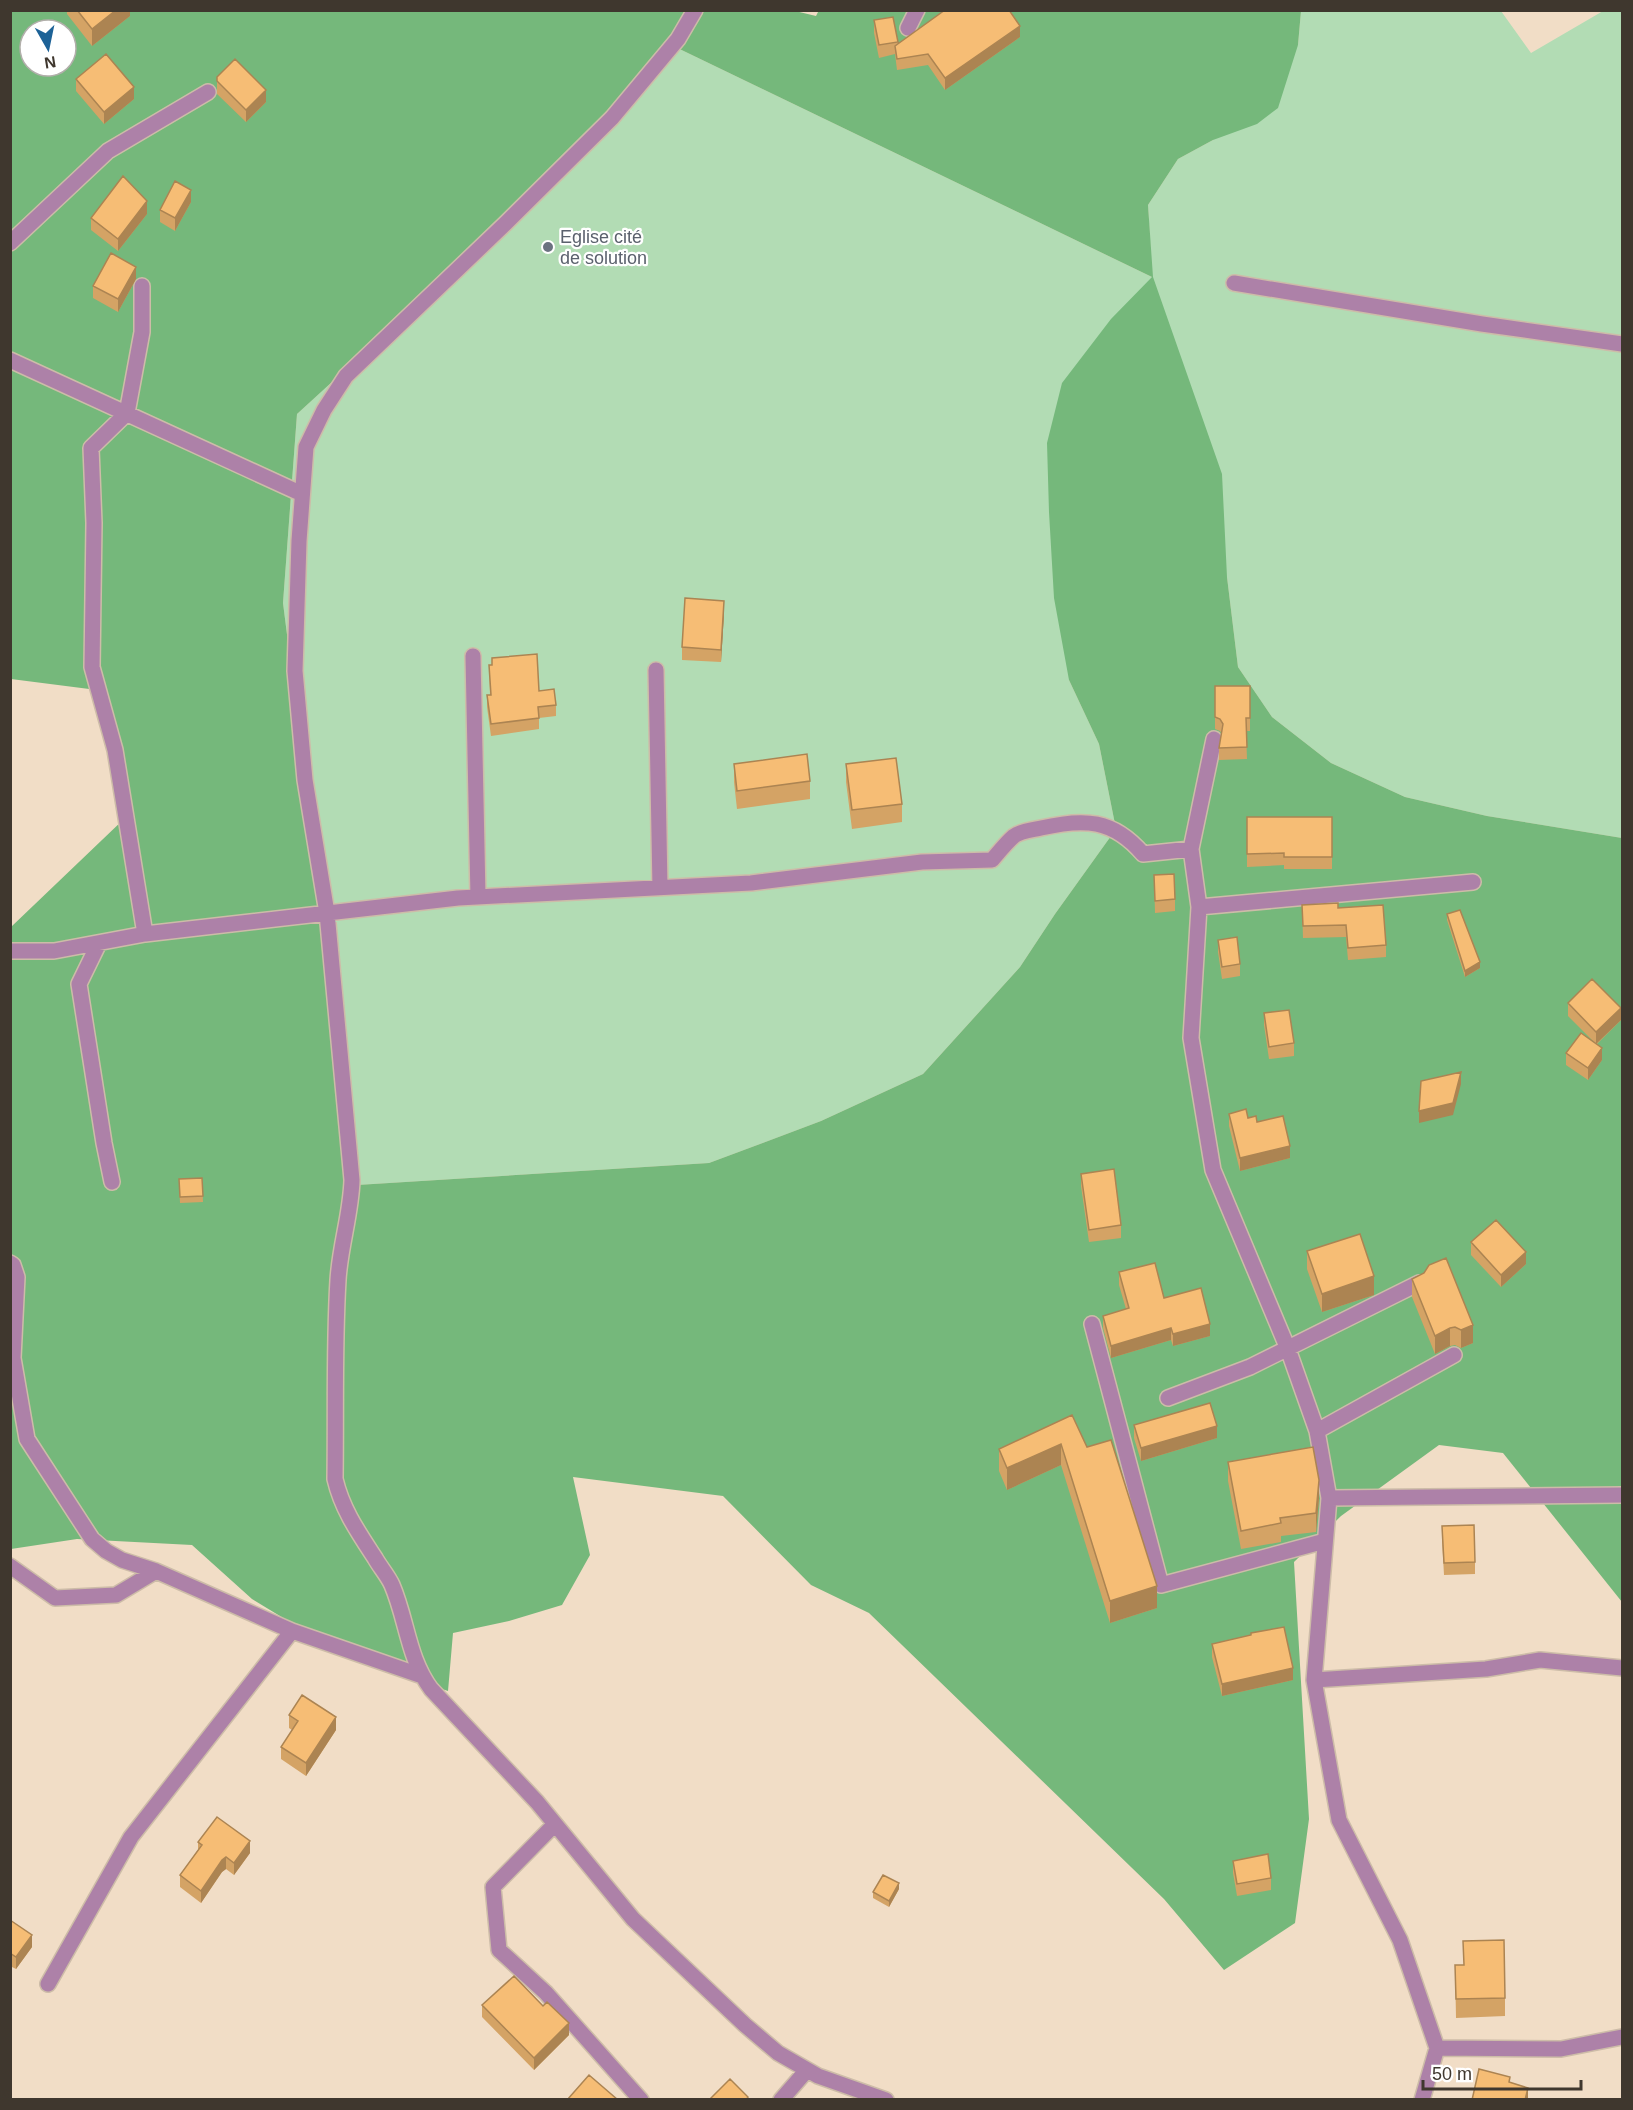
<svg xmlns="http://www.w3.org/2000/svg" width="1633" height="2110" viewBox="0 0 1633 2110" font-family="Helvetica,sans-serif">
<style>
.green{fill:#b2dcb4}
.forest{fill:#75b87b;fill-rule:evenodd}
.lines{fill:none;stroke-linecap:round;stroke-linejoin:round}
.minor-casing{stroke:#cdbca8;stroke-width:18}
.minor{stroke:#ad81a8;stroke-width:15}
.wall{fill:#d4a365}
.shaded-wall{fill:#ac8452}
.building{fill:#f6bd75;stroke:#ac8452;stroke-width:1.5}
.worship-dot{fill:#6b7280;stroke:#fff;stroke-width:2}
.labels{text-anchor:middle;stroke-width:4.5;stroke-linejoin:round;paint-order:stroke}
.worship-label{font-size:18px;fill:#5b616d;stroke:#fff;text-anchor:start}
</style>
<rect width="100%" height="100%" fill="#f1ddc6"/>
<path class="green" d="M1301 11H1501L1531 53 1603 11H1622V838L1487 816 1405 797 1331 763 1272 717 1238 667 1227 577 1069 680 1099 744 1116 829 1055 914 1020 967 923 1074 821 1121 709 1163 357 1185 283 603 297 414 506 223 612 118 665 42 1152 277 1148 205 1178 159 1213 140 1298 45Z"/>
<path class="forest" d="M791 10 816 16 819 10 1301 11 1298 45 1278 108 1257 124 1213 140 1178 159 1148 205 1153 277 1222 474 1227 577 1238 667 1272 717 1331 763 1405 797 1487 816 1622 838V1602L1503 1453 1439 1445 1341 1516 1294 1562 1309 1819 1295 1923 1224 1970 1164 1899 869 1613 811 1585 723 1496 573 1477 590 1555 562 1605 509 1621 453 1633 448 1691 349 1658 252 1599 192 1545 77 1539 11 1549V927L125 818 97 690 11 679V11ZM30 30H66V66H30ZM665 42 1152 277 1111 319 1062 383 1047 443 1049 512 1054 598 1069 680 1099 744 1116 829 1055 914 1020 967 923 1074 821 1121 709 1163 357 1185 283 603 297 414 506 223 612 118Z"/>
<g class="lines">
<g class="minor-casing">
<path id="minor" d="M695 10 678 39 612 118 506 223 346 376 324 410 306 447 299 541 295 671 305 780 327 913 352 1180C351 1214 340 1246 338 1280 334 1346 336 1413 335 1479 342 1509 358 1532 375 1558 380 1567 388 1576 392 1585 407 1620 408 1658 431 1689L537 1802 633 1919 745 2025 778 2053 818 2076 886 2100
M908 28 917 10
M10 243 108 151 208 92
M1234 283 1482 324 1622 344
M142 286V332L127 413 91 448 94 523 92 667 115 750 145 934
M10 360 302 494
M473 656 478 897
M656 670 660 888
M1199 907 1191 849 1214 739
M99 943 79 984 104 1143 112 1182
M10 951H54L145 934 458 898 751 883 922 862 992 860C999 852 1006 843 1014 836 1021 831 1033 830 1041 828 1084 818 1113 819 1143 854L1191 849
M10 1263 13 1265 17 1277 13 1358 27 1439 92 1539 106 1551 122 1560 156 1571 292 1631 422 1676
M1092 1324 1161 1585 1325 1541
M1168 1398 1250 1367 1419 1283
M1317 1431 1454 1355
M1329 1498 1622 1495
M10 1566 55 1598 116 1595 156 1571
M1314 1680 1486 1669 1540 1660 1622 1668
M555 1824 493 1887 499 1950 546 1993 641 2100
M48 1984 131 1837 292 1631
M1437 2048 1561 2049 1622 2037
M781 2100 807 2070
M1422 2100 1437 2048 1400 1940 1339 1820 1314 1680 1329 1498 1317 1431 1288 1349 1213 1170 1191 1038 1199 907 1473 882"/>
</g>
<use href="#minor" class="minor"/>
</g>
<path class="wall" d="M67 10H130V16L92 46 67 14Z
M874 20 898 42V44L1020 37 945 90 928 65 897 70 895 54 879 58 874 33Z
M217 77 266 102 246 122 217 94Z
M76 79 134 99 104 124 76 91Z
M191 202 175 231 160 222V210Z
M147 214 118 251 91 230V218Z
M136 279 118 312 93 298V286Z
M724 613 721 662 682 660V647Z
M489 665 539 691 556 705V716L539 718V729L491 736 487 707V695H490Z
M1215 686H1250V731H1246L1247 759 1219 760V748L1222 734 1220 731 1215 729Z
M734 764 810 781V799L737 809 734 782Z
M846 764 902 804V822L852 829 846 782Z
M1247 817H1332V869H1284V865L1247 867Z
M1154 875 1175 899V911L1155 913Z
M1302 905 1338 908 1386 945V957L1348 960 1346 937 1303 938Z
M1447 914 1480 968 1465 977 1447 920Z
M1218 940 1240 964V976L1222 979 1218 952Z
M1568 1003 1621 1020 1597 1044 1602 1060 1588 1080 1566 1065V1053L1594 1042 1568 1016Z
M1264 1013 1294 1043V1056L1269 1059 1264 1025Z
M1229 1114 1248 1118 1257 1122 1290 1158 1240 1171 1229 1126Z
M1081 1174 1121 1225V1238L1089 1242 1081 1186Z
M202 1178 203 1202 180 1203 179 1179Z
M1471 1242 1526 1264 1501 1287 1471 1255Z
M1307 1251 1374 1295 1322 1312 1307 1269Z
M1119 1272 1164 1298 1210 1336 1173 1346 1171 1340 1111 1358 1103 1328V1316L1126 1309 1119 1285Z
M1412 1279 1473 1343 1461 1348 1455 1345 1450 1346 1435 1354 1412 1297Z
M1072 1415 1087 1447 1157 1608 1110 1623 1061 1465 1007 1490 999 1471V1449Z
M1134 1425 1217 1438 1141 1461 1134 1438Z
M1228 1462 1319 1498 1316 1532 1281 1536V1542L1241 1549 1228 1481Z
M1442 1539 1475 1562V1574L1444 1575Z
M1212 1644 1293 1680 1222 1696 1212 1657Z
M289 1715 336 1730 306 1776 281 1759V1747L292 1730 289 1728Z
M198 1842 250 1853 234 1875 226 1869 222 1872 201 1903 180 1887V1875L198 1850Z
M1233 1861 1271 1878V1890L1237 1896 1233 1873Z
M899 1889 889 1907 873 1898V1892Z
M10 1920 32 1947 16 1969 10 1966Z
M1455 1965H1464L1505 1998V2016L1456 2018Z
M482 2005 569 2035 534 2070 482 2017Z"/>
<path class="shaded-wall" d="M116 10H130V16L92 46V29Z
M1020 26V37L945 90V78Z
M134 87V99L104 124V112Z
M266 90V102L246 122V110Z
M191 190V202L175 231V218Z
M147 201V214L118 251V239Z
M136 267V279L118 312V299Z
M724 601V613L721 662V650Z
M1480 962V968L1465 977V971Z
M1621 1008V1020L1596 1044V1032Z
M1602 1048V1060L1588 1080V1068Z
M1461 1072V1084L1453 1115 1419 1123V1111Z
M1290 1146V1158L1240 1171V1158Z
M1526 1252V1264L1501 1287V1275Z
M1374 1276V1295L1322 1312V1294Z
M1210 1324V1336L1173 1346V1334Z
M1473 1325V1343L1461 1348V1330Z
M1171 1328V1340L1111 1358V1346Z
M1450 1328V1346L1435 1354V1336Z
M1217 1426V1438L1141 1461V1448Z
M1061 1444V1465L1007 1490V1468Z
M1319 1480V1498L1316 1532V1513Z
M1157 1586V1608L1110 1623V1601Z
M1293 1668V1680L1222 1696V1684Z
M336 1717V1730L306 1776V1763Z
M250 1841V1853L234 1875V1863Z
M226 1857V1869L222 1872 201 1903V1891L222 1860Z
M899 1883V1889L889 1907V1901Z
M32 1935V1947L16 1969V1957Z
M569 2023V2035L534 2070V2058Z
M1528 2088V2100H1525Z"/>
<path class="building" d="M77 10H116L92 29Z
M945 10H1009L1020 26 945 78 928 54 897 59 895 46Z
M893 17 898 42 879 45 874 20Z
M106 54 134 87 104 112 76 79Z
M235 59 266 90 246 110 217 81V77Z
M123 176 147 201 118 239 91 218Z
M175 181 191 190 175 218 160 210Z
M111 253 136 267 118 299 93 286Z
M685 598 724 601 721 650 682 647Z
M537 654 539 691 554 689 556 705 538 707 539 718 491 724 487 695H491L489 665H492V658Z
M1215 686H1250V718H1246L1247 747 1219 748 1223 724 1220 719 1215 717Z
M807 754 810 781 737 791 734 764Z
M896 758 902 804 852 810 846 764Z
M1247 817H1332V857H1284V853L1247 854Z
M1174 874 1175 899 1155 901 1154 875Z
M1338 903V908L1383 905 1386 945 1348 948 1346 925 1303 926 1302 905Z
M1460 910 1480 962 1465 971 1447 914Z
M1237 937 1240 964 1222 967 1218 940Z
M1592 979 1621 1008 1596 1032 1568 1003Z
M1289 1010 1294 1043 1269 1047 1264 1013Z
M1581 1033 1602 1048 1588 1068 1566 1053Z
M1461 1072 1453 1103 1419 1111 1421 1081Z
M1246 1109 1248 1118 1256 1116 1257 1122 1283 1116 1290 1146 1240 1158 1229 1114Z
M1114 1169 1121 1225 1089 1230 1081 1174Z
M202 1178 203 1196 180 1197 179 1179Z
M1496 1220 1526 1252 1501 1275 1471 1242Z
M1360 1234 1374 1276 1322 1294 1307 1251Z
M1446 1258 1473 1325 1461 1330 1455 1327 1450 1328 1435 1336 1412 1279 1424 1273 1429 1265Z
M1155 1263 1164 1298 1201 1288 1210 1324 1173 1334 1171 1328 1111 1346 1103 1316 1129 1308 1119 1272Z
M1210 1403 1217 1426 1141 1448 1134 1425Z
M1072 1415 1087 1447 1111 1440 1157 1586 1110 1601 1061 1444 1007 1468 999 1449Z
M1313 1447 1319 1480 1316 1513 1280 1518 1281 1523 1241 1531 1228 1462Z
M1474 1525 1475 1562 1444 1563 1442 1526Z
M1284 1627 1293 1668 1222 1684 1212 1644 1251 1635V1633Z
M302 1695 336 1717 306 1763 281 1747 298 1721 289 1715Z
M217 1817 250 1841 234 1863 226 1857 222 1860 201 1891 180 1875 202 1845 198 1842Z
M1268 1854 1271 1878 1237 1884 1233 1861Z
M883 1875 899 1883 889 1901 873 1892Z
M10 1920 32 1935 16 1957 10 1953Z
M1504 1940 1505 1998 1456 1999 1455 1965H1464L1463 1941Z
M514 1976 543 2006 547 2002 569 2023 534 2058 482 2005Z
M1479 2069 1510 2077 1509 2082 1528 2088 1525 2100H1472Z
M589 2075 618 2100H567Z
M730 2079 748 2097 746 2100H709Z"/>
<circle class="worship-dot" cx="548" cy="247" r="6"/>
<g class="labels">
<g class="worship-label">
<text x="560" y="243">Eglise cité<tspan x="560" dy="21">de solution</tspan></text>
</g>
</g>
<rect width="1633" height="2110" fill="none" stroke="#3f372e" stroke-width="24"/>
<g transform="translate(48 48) rotate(171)"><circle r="28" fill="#ffffff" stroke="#b2afab" stroke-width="1.5"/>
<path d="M0-4.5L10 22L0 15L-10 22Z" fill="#1d6297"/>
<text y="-9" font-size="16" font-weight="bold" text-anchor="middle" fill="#3f372e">N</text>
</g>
<path d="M1423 2080v9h158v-9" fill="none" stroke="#3f372e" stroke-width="3"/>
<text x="1432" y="2080" font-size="18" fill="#3f372e" stroke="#ffffff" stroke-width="4.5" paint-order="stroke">50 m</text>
</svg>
